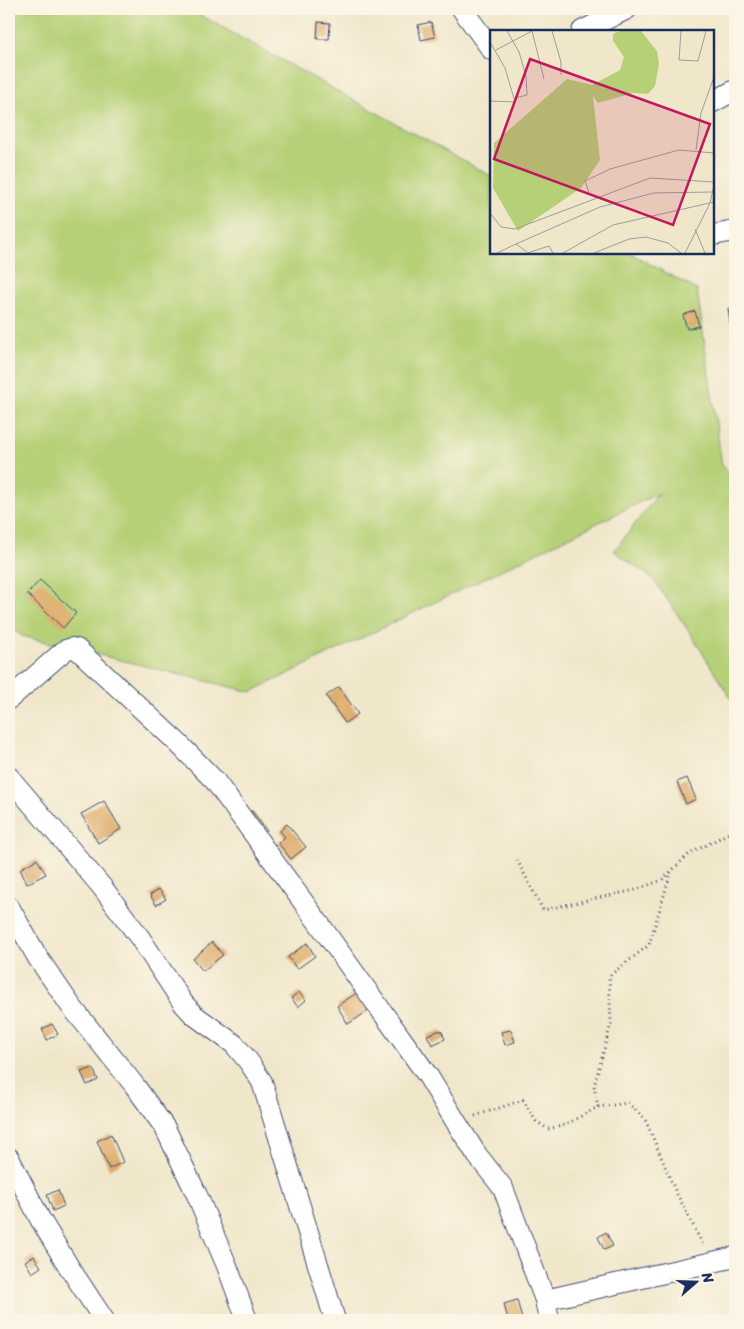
<svg xmlns="http://www.w3.org/2000/svg" width="744" height="1329" viewBox="0 0 744 1329" font-family="Sriracha,sans-serif">
<style>
.green{fill:#b5d076;stroke:#68806a}
.building{fill:#deab6a}
.lines{fill:none;stroke-linecap:round;stroke-linejoin:round}
.minor-casing{stroke:#3b4b6e;stroke-width:22}
.path{stroke:#3b4b6e;stroke-width:3;stroke-dasharray:1 4;stroke-linecap:butt}
.minor{stroke:#fff;stroke-width:20}
.inset-road{fill:none;stroke:#9b9d9f;stroke-width:1}
.view{fill:#c2185b;fill-opacity:0.15;stroke:#c2185b;stroke-width:2.5}
.inset-edge{fill:none;stroke:#1b2f5e;stroke-width:2.5}
</style>
<rect width="100%" height="100%" fill="#fcf5e5"/>
<filter id="ink" filterUnits="userSpaceOnUse"><feTurbulence type="fractalNoise" baseFrequency=".02" numOctaves="2"/><feDisplacementMap in="SourceGraphic" scale="10" xChannelSelector="R" yChannelSelector="G"/><feConvolveMatrix kernelMatrix="1 2 1 2 8 2 1 2 1" color-interpolation-filters="sRGB"/></filter>
<filter id="wash" filterUnits="userSpaceOnUse"><feTurbulence type="fractalNoise" baseFrequency=".0096" numOctaves="4" result="noise"/><feDisplacementMap in="SourceGraphic" scale="20" xChannelSelector="R" yChannelSelector="G"/><feGaussianBlur stdDeviation="1.12" result="paint"/><feColorMatrix in="noise" values="0 0 0 0 0 0 0 0 0 0 0 0 0 0 0 0 0 1.4 0 .05"/><feComposite in="paint" operator="in"/></filter>
<g filter="url(#wash)">
<rect width="100%" height="100%" fill="#f0e7cb"/>
<path class="green" d="M9 9H189L491 176 492 252 630 253 697 290 722 465 735 477V705L690 633 653 579 614 551 659 493 251 692 22 636 9 626Z"/>
<g id="blocks">
<path class="building" d="M318 22 330 23 329 39H317Z
M431 22 435 37 421 40 418 25Z
M735 307V322L730 323 728 308Z
M695 311 699 326 687 329 683 315Z
M40 580 76 613 63 628 27 594Z
M339 687 358 714 345 723 326 696Z
M687 778 696 799 686 804 677 782Z
M104 801 121 829 98 843 81 814Z
M252 811 267 831 260 837 244 816Z
M287 824 306 847 291 859 278 843 285 837 280 831Z
M37 859 46 874 27 884 20 869Z
M159 889 166 899 156 905 150 895Z
M212 942 223 955 203 971 193 959Z
M307 943 315 956 297 969 288 957Z
M299 992 306 1000 298 1007 291 998Z
M358 992 370 1010 348 1024 337 1006Z
M52 1024 58 1034 47 1040 42 1029Z
M441 1030 445 1039 432 1045 427 1035Z
M511 1030 515 1042 505 1045 501 1032Z
M93 1068 98 1080 87 1085 81 1072Z
M111 1134 123 1162 109 1169 97 1141Z
M58 1190 64 1206 53 1211 47 1195Z
M606 1232 613 1246 604 1250 598 1237Z
M34 1256 41 1267 32 1273 25 1261Z
M517 1300 522 1319 508 1320 504 1304Z"/>
</g>
</g>
<g filter="url(#ink)">
<use href="#blocks" fill-opacity="0" stroke="#3b4b6e" stroke-width="1"/>
<g class="lines">
<g class="minor-casing">
<path id="minor" d="M462 9 492 50
M582 31 627 9
M713 102 735 90
M713 235 735 231
M9 699 65 650 72 648 77 649 178 743 215 781 323 929 428 1076 456 1122 477 1155 503 1188 545 1300 549 1320
M9 777 102 887 140 938 183 1003 194 1015 234 1044 249 1062 262 1082 335 1320
M9 907 38 958 71 1006 135 1086 165 1128 197 1195 227 1266 247 1320
M9 1158 40 1219 69 1267 104 1320
M545 1300 735 1257"/>
</g>
<path class="path" d="M517 860 543 910 635 890 662 880 689 854 735 830
M598 1107 628 1103 645 1119 675 1190 703 1245
M475 1116 523 1100 536 1121 548 1129 565 1125 598 1107 594 1086 611 1024 609 976 649 945 671 872"/>
<use href="#minor" class="minor"/>
</g>
</g>
<g transform="translate(490 30)">
<rect width="224" height="224" fill="#f0e7cb"/>
<path d="M130 1H151L167 21 169 34 165 56 158 64 143 63 108 73 103 66 110 130 91 158 28 201 3 158 4 113 77 49 102 55 130 40 134 27 123 11V4Z" fill="#b5d076"/>
<path class="inset-road" d="M17 1 29 22 36 46 37 65 25 68M42 1 54 49M62 1 71 32V45M191 1 189 30 208 31 216 1M0 12 15 38 25 72 0 71M6 20 42 1M206 120 211 83 224 47M99 163 95 151 120 139 189 120 224 123M0 183 11 197 25 199 160 148 224 152M205 199 215 223M37 222 26 214 110 177 164 163 222 162M7 223 26 214M37 223 59 216 63 223M73 223 123 195 224 172M104 223 139 209 156 207 178 213 191 223M195 223 220 173 224 155"/>
<path class="view" d="M40 29 220 94 183 195 4 129Z"/>
<rect width="224" height="224" class="inset-edge"/>
</g>
<rect width="744" height="1329" fill="none" stroke="#fcf5e5" stroke-width="30"/>
<g transform="translate(696 1282) rotate(70)" stroke="#fcf5e5" stroke-width="4" paint-order="stroke">
<path d="M0-4L9 19L0 12L-9 19Z" fill="#1b2f5e"/>
<text y="-8" font-size="14" font-weight="bold" text-anchor="middle" fill="#1b2f5e">N</text>
</g>
</svg>
